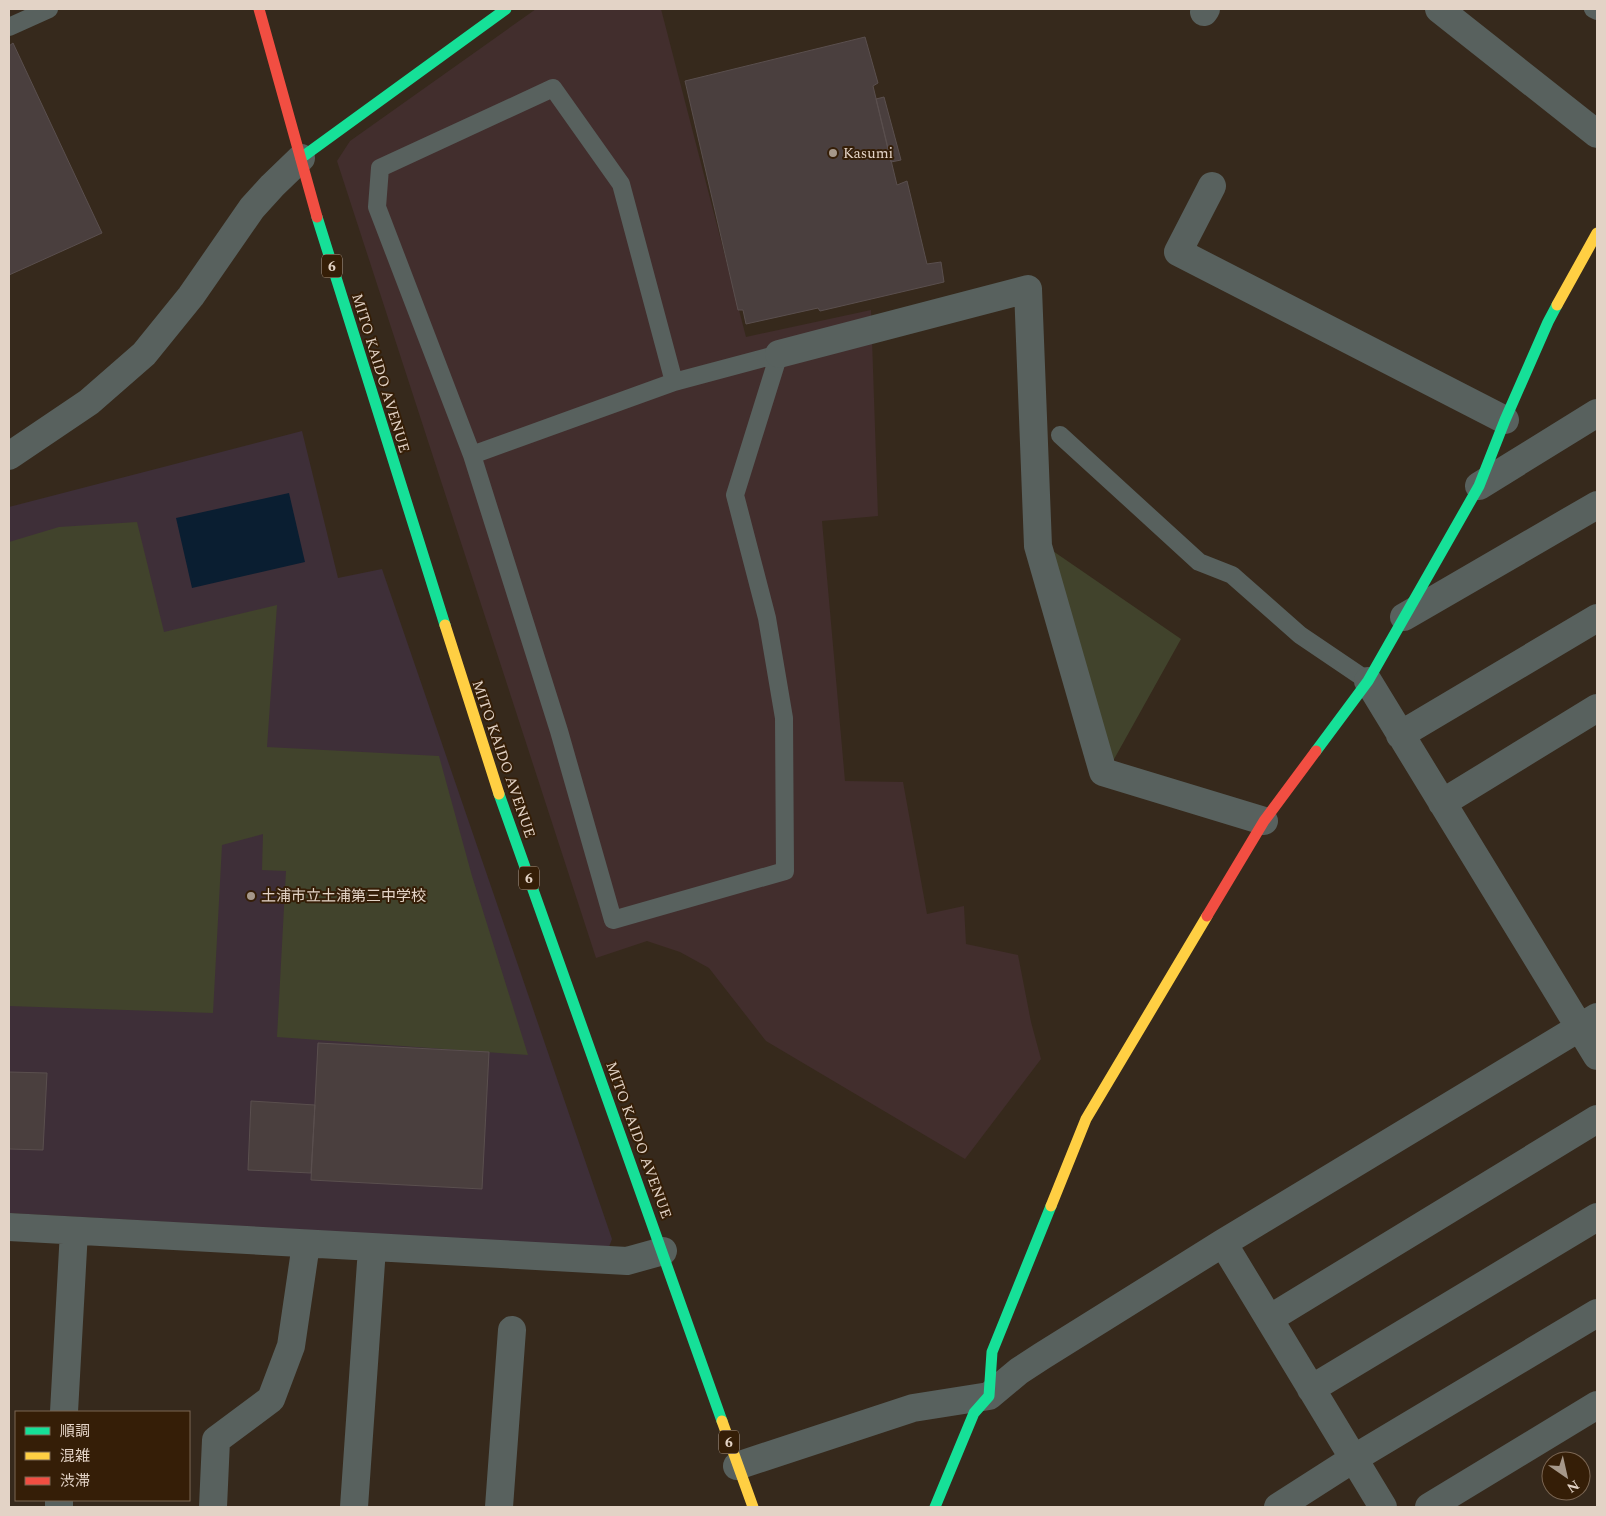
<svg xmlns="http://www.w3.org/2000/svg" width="1606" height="1516" viewBox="0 0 1606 1516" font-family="Spectral,'Noto Sans JP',serif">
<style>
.commercial{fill:#422e2d}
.education{fill:#3e2f38}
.green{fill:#41432c}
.water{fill:#0a1e31}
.building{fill:#4a3f3e;stroke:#5a4f4e}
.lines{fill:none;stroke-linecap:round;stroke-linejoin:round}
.lane{stroke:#58615e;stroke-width:18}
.street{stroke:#58615e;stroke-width:28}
.fast{stroke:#16e098;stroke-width:11}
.slow{stroke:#ffcf43;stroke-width:11}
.jam{stroke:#f24e42;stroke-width:11}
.poi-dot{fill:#a6988a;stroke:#351e07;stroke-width:2}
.labels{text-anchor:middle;stroke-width:4;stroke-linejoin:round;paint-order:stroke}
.shield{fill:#351e07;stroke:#af9d8d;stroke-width:1}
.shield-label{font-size:14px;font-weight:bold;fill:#e3d3c6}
.poi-label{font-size:15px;fill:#e3d3c6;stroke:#351e07;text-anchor:start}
.street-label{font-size:15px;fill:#e3d3c6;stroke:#351e07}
</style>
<rect width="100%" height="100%" fill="#36291c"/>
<path class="commercial" d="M536 9H661L746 337 871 310 878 516 822 521 845 781 903 782 927 914 964 906 966 944 1018 955 1031 1022 1041 1059 965 1159 766 1041 709 968 680 952 647 941 596 958 337 161 350 141Z"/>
<path class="education" d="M302 431 338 578 382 569 612 1239 609 1247 9 1213V507Z"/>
<path class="green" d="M137 522 164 632 277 605 267 747 439 756 472 876 528 1055 277 1037 286 871 262 870 263 834 222 845 213 1013 9 1006V542L59 527Z
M1050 549 1181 639 1113 761Z"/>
<path class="water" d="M289 493 305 562 192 588 176 518Z"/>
<path class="building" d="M865 37 878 83 873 86 897 185 907 181 927 264 941 262 944 282 820 311 818 308 746 324 743 310H738L685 81Z
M13 43 102 233 9 275V46Z
M884 97 901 160 891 162 876 99Z
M318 1043 489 1052 482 1189 311 1180Z
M9 1072 47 1073 43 1150 9 1149Z
M251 1101 315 1105 311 1173 248 1170Z"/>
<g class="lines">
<path class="lane" d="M1593 9 1597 11
M9 27 49 9
M1060 435 1199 562 1232 575 1300 635 1368 681
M472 455 674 382 779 354 735 495 767 618 784 718 785 871 613 920 559 731 472 455 377 207 380 168 553 88 621 184 674 382"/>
<path class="street" d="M1439 9 1597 134
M1204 12 1206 9
M1212 186 1178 252 1505 420
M779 354 1028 289 1038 546 1103 772 1264 821
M9 456 89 402 144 354 191 296 252 208 272 186 301 158
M1479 486 1597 413
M1404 617 1597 505
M1368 681 1597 1056
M1400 735 1597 618
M1442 803 1597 708
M9 1227 627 1261 663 1251
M1223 1243 1383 1507
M1269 1319 1597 1119
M1311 1389 1597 1217
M64 1412 74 1231
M737 1466 913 1408 989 1396 1019 1371 1042 1356 1223 1243 1597 1017
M59 1507V1500
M213 1507 216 1440 271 1399 291 1346 306 1244
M354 1507 372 1248
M499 1507 512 1330
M1278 1507 1353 1459 1597 1313
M1429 1507 1597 1405"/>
<path class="fast" d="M301 158 506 9
M317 217 445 625
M1316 751 1368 681 1479 486 1505 420 1548 322 1557 305
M499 794 722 1421
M935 1507 974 1413 989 1396 992 1352 1051 1206"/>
<path class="slow" d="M1557 305 1597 233
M445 625 499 794
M1051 1206 1086 1119 1207 916
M722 1421 753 1507"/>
<path class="jam" d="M259 9 317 217
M1207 916 1264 821 1316 751"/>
</g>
<g class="poi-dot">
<circle cx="833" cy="153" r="5"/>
<circle cx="251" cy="896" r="5"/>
</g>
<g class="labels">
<g class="shield">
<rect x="322" y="254.5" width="20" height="23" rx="4"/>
<rect x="519" y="866.5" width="20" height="23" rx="4"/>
<rect x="719" y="1430.5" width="20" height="23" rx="4"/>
</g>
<g class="shield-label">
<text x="332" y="271">6</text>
<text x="529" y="883">6</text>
<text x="729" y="1447">6</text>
</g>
<g class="poi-label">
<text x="843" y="158">Kasumi</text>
<text x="261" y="901">土浦市立土浦第三中学校</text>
</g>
<g class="street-label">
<text transform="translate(381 373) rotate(73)" y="5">MITO KAIDO AVENUE</text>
<text transform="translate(504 759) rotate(71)" y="5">MITO KAIDO AVENUE</text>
<text transform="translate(639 1140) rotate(70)" y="5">MITO KAIDO AVENUE</text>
</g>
</g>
<rect width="1606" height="1516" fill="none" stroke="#e3d3c6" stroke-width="20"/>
<rect x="15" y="1411" width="175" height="90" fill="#351e07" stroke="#7b6653"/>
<rect x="25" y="1427" width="25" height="8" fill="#16e098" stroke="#7b6653"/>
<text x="60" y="1436" font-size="15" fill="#e3d3c6">順調</text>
<rect x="25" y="1452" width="25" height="8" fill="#ffcf43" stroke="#7b6653"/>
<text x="60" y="1461" font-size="15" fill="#e3d3c6">混雑</text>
<rect x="25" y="1477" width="25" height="8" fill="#f24e42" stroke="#7b6653"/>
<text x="60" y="1486" font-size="15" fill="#e3d3c6">渋滞</text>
<g transform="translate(1566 1476) rotate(146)"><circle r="24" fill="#351e07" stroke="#7b6653"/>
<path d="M0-4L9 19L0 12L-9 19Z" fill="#a6988a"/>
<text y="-8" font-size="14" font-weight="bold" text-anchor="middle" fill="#e3d3c6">N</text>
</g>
</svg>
